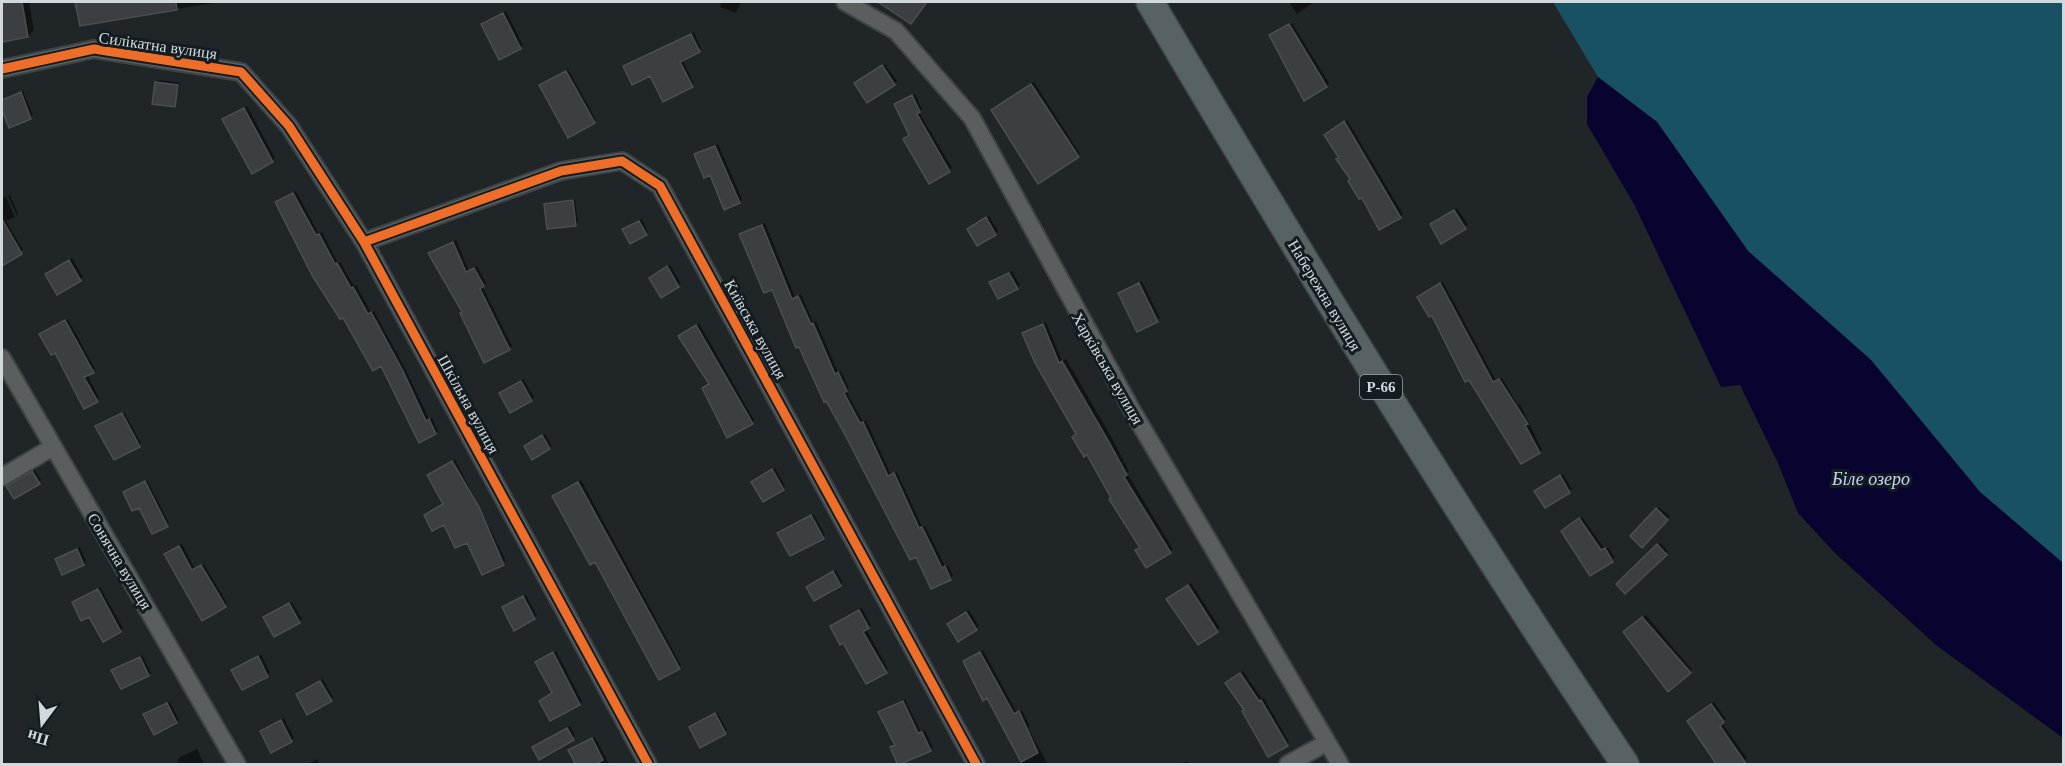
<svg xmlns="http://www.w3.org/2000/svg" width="2065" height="766" viewBox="0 0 2065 766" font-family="Georgia,serif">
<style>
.forest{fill:#185163}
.water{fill:#08032f}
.shadow{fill:#0007}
.building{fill:#3b3f42;stroke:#4b4f52;stroke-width:1.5}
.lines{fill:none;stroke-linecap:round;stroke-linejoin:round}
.minor-casing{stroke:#3e4345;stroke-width:20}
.primary-casing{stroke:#3e4345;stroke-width:30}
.minor{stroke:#5a5e5f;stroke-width:16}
.primary{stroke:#566264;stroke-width:27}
.cycleway-casing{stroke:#131d21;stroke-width:13}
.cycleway{stroke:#ee6e29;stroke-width:9}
.labels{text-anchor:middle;stroke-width:6;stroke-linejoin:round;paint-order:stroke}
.shield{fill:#131d21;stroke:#99a1a4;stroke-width:1.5}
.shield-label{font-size:15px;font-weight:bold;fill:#d2d9dc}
.street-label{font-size:16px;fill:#d2d9dc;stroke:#131d21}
.water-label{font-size:18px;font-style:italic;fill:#c9d1fb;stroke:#131d21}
</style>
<rect width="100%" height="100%" fill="#202628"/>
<path class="forest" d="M1553 2H2063V563L1980 492 1871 360 1748 251 1657 122 1598 77Z"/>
<path class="water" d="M1598 77 1657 122 1748 251 1871 360 1980 492 2063 563V738L1936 645 1834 552 1798 513 1778 463 1740 385 1721 387 1634 204 1587 124V97Z"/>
<path class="shadow" d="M2 2H29L34 30 28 36 2 41Z
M77 2H220L81 24Z
M722 2H741L736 13 720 7Z
M880 2H926L911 22Z
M1289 2H1314L1297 14Z
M506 11 523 45 500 58 485 22Z
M1292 23 1329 83 1326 86 1274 33Z
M694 32 701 48 682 59 694 84 692 86 627 64Z
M885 64 897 81 894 84 859 80Z
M568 69 596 120 594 122 541 85Z
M159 80 180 83 175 106 156 83Z
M1034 82 1080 154 1078 156 993 110Z
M23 91 33 115 10 126 2 100Z
M915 94 922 109 919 112 952 168 929 182 898 102Z
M247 106 275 158 272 161 227 117Z
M1347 120 1403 214 1400 217 1341 157 1329 132Z
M718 144 742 199 739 202 696 155Z
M296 191 319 234 322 232 338 263 340 262 354 286 356 285 371 312 374 311 405 368 429 419 432 418 438 431 435 433 382 364 280 200Z
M10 195 18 214 17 216 8 196Z
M6 197 15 217 6 221 23 250 2 264V199Z
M575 199 578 222 576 224 546 205Z
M1457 208 1468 225 1442 242 1434 222Z
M989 216 998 231 995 234 969 229Z
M642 219 648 232 646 234 627 227Z
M765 223 795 297 801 294 813 322 816 321 838 372 841 371 849 388 846 391 863 422 866 420 891 475 897 472 922 527 925 526 945 566 948 565 953 576 950 579 917 555 911 558 791 334 773 288 741 235Z
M456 240 469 271 477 266 486 283 482 286 512 346 509 348 463 312 430 253Z
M72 258 83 277 80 279 49 272Z
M670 265 681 283 661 296 650 278Z
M1012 271 1020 285 1017 288 994 280Z
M1142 281 1160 318 1138 330 1120 293Z
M1443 282 1496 381 1502 378 1518 405 1520 404 1542 450 1539 452 1421 295Z
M68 319 95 369 87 374 99 398 97 401 44 332Z
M1046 322 1062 361 1066 359 1112 438 1129 471 1127 473 1173 549 1147 566 1137 550 1141 547 1024 333Z
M699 323 754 420 752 423 703 388 711 383 683 334Z
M523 379 534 397 531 400 500 393Z
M124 412 141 443 139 445 100 424Z
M545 434 552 446 549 448 526 446Z
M455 459 506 561 482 573 467 541 444 523 425 515 445 503 431 473Z
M775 468 785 486 783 489 755 479Z
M35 470 41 480 39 483 10 484Z
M1563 474 1572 489 1545 506 1536 491Z
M147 480 169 523 167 525 124 492Z
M581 480 681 665 679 668 596 560 554 496Z
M1659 507 1670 516 1642 546 1632 536Z
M814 514 825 535 823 537 779 533Z
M1582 517 1605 549 1608 547 1615 558 1590 574 1565 529Z
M1660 543 1668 551 1625 592 1618 584Z
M182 544 195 569 204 564 227 603 225 606 166 554Z
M80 547 86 561 83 564 57 559Z
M836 570 843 582 840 585H810Z
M1191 583 1220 628 1198 643 1168 599Z
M100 587 123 628 120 631 76 600Z
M526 595 537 616 534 618 506 605Z
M292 602 302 619 299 622 268 615Z
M862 608 871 625 866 629 888 669 886 672 834 624Z
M969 610 979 626 959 640 952 621Z
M1646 615 1692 670 1690 672 1627 630Z
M983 650 1017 713 1022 710 1030 726 1028 728 1048 764H1023L967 659Z
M556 651 582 701 579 703 553 693 539 660Z
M261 654 270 673 243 688 233 670Z
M142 655 151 673 148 675 116 668Z
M1243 671 1262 699 1264 698 1289 742 1287 745 1246 710 1230 680Z
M323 679 333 697 331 700 300 692Z
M905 699 921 732 925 730 933 748 900 764 892 747 896 744 883 710Z
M170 702 179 720 176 722 146 715Z
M1714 702 1726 719 1722 723 1747 758 1738 764 1691 719Z
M717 712 727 730 725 732 693 725Z
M284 718 294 738 272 751 261 731Z
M570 726 575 736 573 739 536 745Z
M595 737 609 764H577L573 748Z
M197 749 204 764H180L177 760 180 757Z
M317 759 320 764H308Z
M1187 761 1189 764H1180Z"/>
<path class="building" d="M2 2H22L28 37 2 42Z
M75 2H176L177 10 80 26Z
M878 2H927L911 24Z
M503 13 521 49 499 60 481 24Z
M1289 24 1327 87 1304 101 1269 35Z
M691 34 700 52 680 62 693 87 663 102 650 76 632 85 623 66Z
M882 65 895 85 867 103 854 83Z
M566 71 595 123 568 138 539 85Z
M155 82 178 85 175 107 152 104Z
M1031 84 1079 157 1038 184 991 110Z
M21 92 31 119 9 128 2 110V100Z
M912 95 920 112 917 114 950 172 929 184 903 139 909 135 894 104Z
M244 108 273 162 252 174 222 119Z
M1344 121 1401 218 1379 230 1362 198 1359 199 1348 181 1350 179 1336 159 1339 158 1324 135Z
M715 146 740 203 724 210 710 175 704 178 694 154Z
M293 193 316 235 319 234 335 264 337 263 351 288 353 287 368 314 371 312 403 371 426 421 429 419 436 434 419 443 381 366 373 371 343 318 340 319 313 277 275 202Z
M573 200 576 226 547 229 544 204Z
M1454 210 1466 229 1441 244 1430 224Z
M986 217 996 235 977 246 967 229Z
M2 219 22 254 2 266Z
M639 221 647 235 630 244 622 229Z
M762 225 792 299 798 296 811 324 813 323 835 374 838 372 847 391 844 393 860 423 863 422 888 476 894 473 919 528 922 527 942 568 945 566 951 580 931 589 916 557 910 560 843 431 826 401 824 402 799 347 796 348 772 290 764 293 739 234Z
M453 242 466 272 474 268 484 286 480 289 510 350 484 363 460 313 462 312 428 253Z
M69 260 81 281 57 295 45 274Z
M667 266 679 287 661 298 649 278Z
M1009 273 1018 289 998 299 989 282Z
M1139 283 1158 322 1137 332 1118 293Z
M1440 283 1493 382 1499 379 1528 424 1525 425 1540 453 1521 464 1469 380 1465 382 1432 316 1429 317 1417 297Z
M65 320 94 373 84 377 98 402 84 409 55 353 51 355 39 334Z
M1043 324 1059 363 1062 361 1109 442 1127 475 1124 477 1171 553 1146 568 1135 550 1140 548 1109 499 1111 498 1087 455 1084 457 1072 437 1076 434 1035 363 1022 333Z
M696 325 753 424 727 438 702 388 709 384 678 336Z
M521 381 532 401 510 413 499 393Z
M122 413 140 447 114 460 95 426Z
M542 435 550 449 532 460 524 446Z
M452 461 479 507 504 565 482 575 467 543 455 548 444 525 432 531 424 515 443 504 427 475Z
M772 469 784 490 763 502 751 482Z
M32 471 40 484 14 499 6 486Z
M1560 475 1570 493 1545 508 1534 491Z
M145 481 168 527 152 534 139 508 132 511 123 492Z
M578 482 680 669 659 680 595 562 590 565 552 496Z
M1656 508 1668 520 1642 548 1630 536Z
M811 515 824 539 790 556 777 533Z
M1579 518 1601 550 1605 548 1613 562 1590 576 1561 531Z
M1657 544 1667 555 1625 594 1616 584Z
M179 546 192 570 201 565 226 607 202 621 164 554Z
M77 549 84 565 62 575 55 559Z
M833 571 841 586 814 601 806 587Z
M1188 585 1218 632 1198 645 1166 599Z
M98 589 121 632 103 642 89 617 81 621 72 602Z
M523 596 535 619 514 631 502 607Z
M289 603 300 623 274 637 263 617Z
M859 610 869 628 863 632 887 673 866 684 843 643 840 645 830 626Z
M966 612 977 630 958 642 947 624Z
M1642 617 1691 673 1668 692 1623 632Z
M553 652 580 705 550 721 539 701 552 693 535 662Z
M980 652 1014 714 1019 711 1038 753 1021 762 987 698 983 701 963 661Z
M258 656 268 677 242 690 231 670Z
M140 657 149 676 121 689 111 670Z
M1240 673 1259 701 1261 700 1288 746 1268 757 1242 711 1244 710 1225 683Z
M320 681 332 701 307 715 296 694Z
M903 701 918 733 922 732 931 751 898 765 890 747 895 745 878 712Z
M167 703 177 723 154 735 143 714Z
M1711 704 1724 722 1720 726 1747 765H1717L1687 721Z
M715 713 726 734 700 748 689 727Z
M281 720 292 742 271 753 260 731Z
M567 728 574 740 539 760 532 747Z
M592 738 603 760 594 765H576L568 750Z"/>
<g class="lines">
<g class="minor-casing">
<path id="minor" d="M845 2 896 31 972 118 1133 412 1340 764
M2 69 94 49 241 72 289 126 364 242 648 764
M364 242 561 171 622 161 660 186 976 764
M2 358 237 764
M2 477 53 447
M1288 764 1326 743"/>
</g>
<g class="primary-casing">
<path id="primary" d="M1150 2C1302 260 1458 515 1625 764"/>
</g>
<use href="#minor" class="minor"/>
<use href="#primary" class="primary"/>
<g class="cycleway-casing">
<path id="cycleway" d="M2 69 94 49 241 72 289 126 364 242 648 764
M364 242 561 171 622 161 660 186 976 764"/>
</g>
<use href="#cycleway" class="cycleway"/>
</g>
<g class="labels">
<rect class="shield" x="1360" y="375" width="42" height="24" rx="4.5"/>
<g class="shield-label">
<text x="1381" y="392">Р-66</text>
</g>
<g class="street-label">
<text transform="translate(158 45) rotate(8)" y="6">Силікатна вулиця</text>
<text transform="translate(1325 295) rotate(59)" y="6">Набережна вулиця</text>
<text transform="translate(756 329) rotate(61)" y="6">Київська вулиця</text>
<text transform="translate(1108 368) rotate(60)" y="6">Харківська вулиця</text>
<text transform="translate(469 404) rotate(61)" y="6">Шкільна вулиця</text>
<text transform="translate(120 561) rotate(59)" y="6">Сонячна вулиця</text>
</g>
<g class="water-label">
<text x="1871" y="485">Біле озеро</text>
</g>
</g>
<rect width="2065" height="766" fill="none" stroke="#d2d9dc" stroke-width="6"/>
<g transform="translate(42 724) rotate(196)" stroke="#131d21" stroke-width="4.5" paint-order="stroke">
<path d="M0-4.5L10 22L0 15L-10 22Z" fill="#d2d9dc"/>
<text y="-9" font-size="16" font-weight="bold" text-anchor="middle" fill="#d2d9dc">Пн</text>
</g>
</svg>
